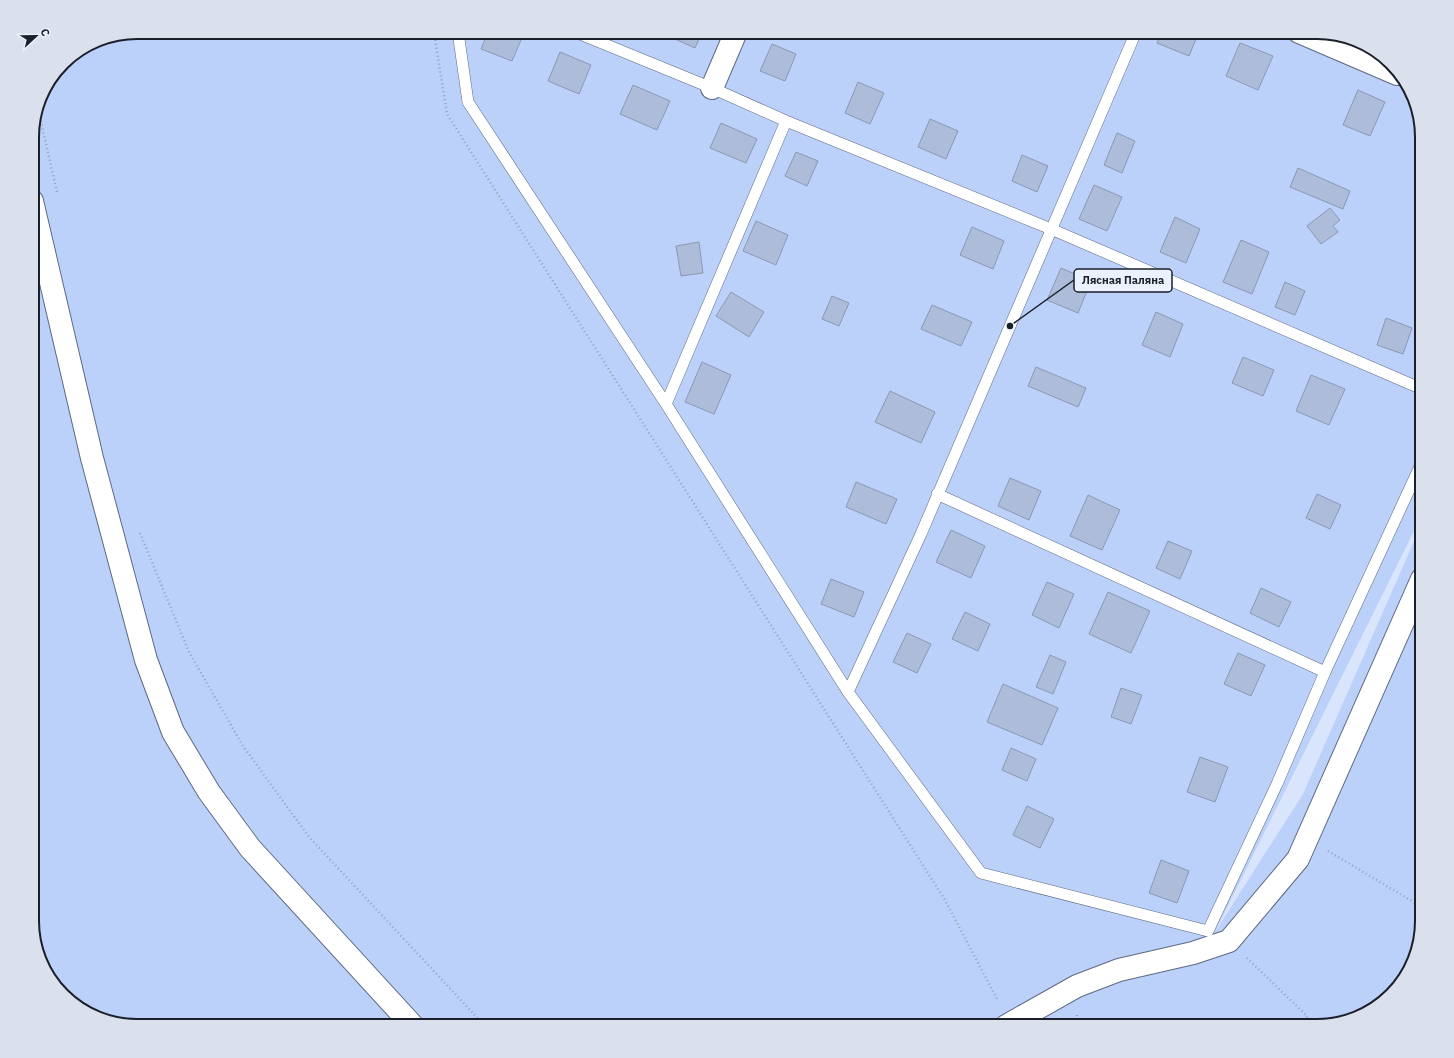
<svg xmlns="http://www.w3.org/2000/svg" width="1454" height="1058" viewBox="0 0 1454 1058" font-family="'IBM Plex Sans',sans-serif">
<style>
.green{fill:#bcd1fa}
.building{fill:#adbcd9;stroke:#8998b4}
.lines{fill:none;stroke-linecap:round;stroke-linejoin:round}
.service-casing{stroke:#5c6983;stroke-width:12}
.minor-casing{stroke:#5c6983;stroke-width:24}
.path{stroke:#97a1b5;stroke-width:2.5;stroke-dasharray:1 3;stroke-linecap:butt}
.service{stroke:#fff;stroke-width:11}
.minor{stroke:#fff;stroke-width:22}
.rim{fill:none;stroke:#1a1f2a;stroke-width:2}
.leader{fill:none;stroke:#1a1f2a;stroke-width:1.5}
.callout-dot{fill:#1a1f2a;stroke:#ebf2fe;stroke-width:1.5}
.callout{fill:#ebf2fe;stroke:#1a1f2a;stroke-width:1.5}
.callout-label{font-size:11px;text-anchor:middle;font-weight:bold;fill:#1a1f2a}
</style>
<rect width="100%" height="100%" fill="#d8e5fd"/>
<path class="green" d="M137 32H1317L1351 38 1381 54 1411 90 1422 137V515L1215 932 1303 794 1422 523V921L1416 955 1400 985 1364 1015 1317 1026H137L103 1020 73 1004 43 968 32 928V130L43 91 63 63 97 40Z"/>
<path class="building" d="M488 32 524 33 512 61 481 49Z
M678 32H702L695 48 675 39Z
M1162 32H1199L1189 56 1157 43Z
M1240 43 1273 56 1258 90 1226 76Z
M772 44 796 54 785 81 760 71Z
M560 52 591 65 579 94 548 81Z
M858 82 884 93 870 124 845 113Z
M633 85 670 101 657 130 620 114Z
M1358 90 1385 102 1370 136 1343 125Z
M930 119 958 131 946 159 918 147Z
M721 123 757 139 746 163 710 148Z
M1117 133 1135 141 1122 173 1104 165Z
M796 152 818 161 807 186 785 176Z
M1022 155 1048 166 1037 192 1012 181Z
M1298 168 1350 191 1343 209 1290 187Z
M1094 185 1122 197 1107 231 1079 219Z
M1330 208 1340 220 1333 226 1338 232 1321 244 1307 226Z
M1175 217 1200 229 1186 263 1160 252Z
M756 221 788 235 776 265 743 251Z
M972 227 1004 241 993 269 960 255Z
M1241 240 1269 252 1252 294 1223 282Z
M699 242 703 273 681 276 676 246Z
M1061 268 1091 281 1078 313 1047 300Z
M1285 282 1305 291 1295 315 1275 307Z
M731 292 764 312 749 337 716 316Z
M832 296 849 303 839 326 822 319Z
M932 305 972 322 961 346 921 329Z
M1156 312 1183 324 1170 357 1142 345Z
M1386 318 1412 328 1403 354 1377 345Z
M1243 357 1274 370 1263 396 1232 383Z
M702 362 731 375 714 414 685 402Z
M1036 367 1086 388 1078 407 1028 386Z
M1311 375 1345 389 1329 425 1296 411Z
M890 391 935 412 921 443 875 422Z
M1010 478 1041 491 1029 520 998 506Z
M856 482 897 499 886 524 846 507Z
M1317 494 1341 505 1330 529 1306 518Z
M1088 495 1120 510 1102 550 1070 536Z
M951 530 985 546 971 578 936 562Z
M1168 541 1192 551 1180 579 1156 568Z
M831 579 864 592 854 617 821 604Z
M1047 582 1074 594 1059 628 1032 615Z
M1261 588 1291 602 1279 627 1250 613Z
M1108 592 1150 611 1131 653 1089 634Z
M965 612 990 624 978 651 952 639Z
M907 633 931 644 917 673 893 662Z
M1238 653 1265 665 1251 696 1224 684Z
M1050 655 1066 662 1053 694 1036 687Z
M1003 684 1058 708 1042 745 987 722Z
M1121 688 1142 695 1131 724 1111 717Z
M1011 748 1036 759 1027 781 1002 770Z
M1200 757 1228 767 1215 802 1187 792Z
M1027 806 1054 819 1040 848 1013 835Z
M1161 860 1189 871 1177 903 1149 893Z"/>
<g class="lines">
<g class="service-casing">
<path id="service" d="M458 32 468 102 666 404 848 692 981 873 1208 931 1277 784 1325 672 1422 462
M575 32 712 88 786 121 1051 229 1422 389
M666 404 786 121
M937 494 1325 672
M848 692 921 534 1136 32"/>
</g>
<g class="minor-casing">
<path id="minor" d="M1299 32 1397 74
M712 88 736 32
M32 201 92 458 146 660 173 732 209 792 250 848 413 1026
M1006 1026 1077 986 1119 970 1193 953 1229 941 1298 859 1422 579"/>
</g>
<path class="path" d="M434 32 447 114 945 900 998 1001
M38 109 57 192
M140 533 189 652 243 746 309 837 485 1026
M1328 851 1422 907
M1247 958 1307 1016 1305 1026
M1077 1015V1022L1079 1026"/>
<use href="#service" class="service"/>
<use href="#minor" class="minor"/>
</g>
<path d="M0 0H1454V1058H0ZM137 39H1317A98 98 0 0 1 1415 137V921A98 98 0 0 1 1317 1019H137A98 98 0 0 1 39 921V137A98 98 0 0 1 137 39Z" fill="#dae1ed" fill-rule="evenodd"/>
<path class="rim" d="M137 39H1317A98 98 0 0 1 1415 137V921A98 98 0 0 1 1317 1019H137A98 98 0 0 1 39 921V137A98 98 0 0 1 137 39Z"/>
<path class="leader" d="M1010 326L1074 280"/>
<circle class="callout-dot" cx="1010" cy="326" r="4"/>
<rect class="callout" x="1074" y="269" width="98" height="23" rx="4"/>
<g class="callout-label">
<text x="1123" y="284">Лясная Паляна</text>
</g>
<g transform="translate(36 36) rotate(68)" stroke="#ebf2fe" stroke-width="3" paint-order="stroke">
<path d="M0-3L7 15L0 10L-7 15Z" fill="#1a1f2a"/>
<text y="-6" font-size="11" font-weight="bold" text-anchor="middle" fill="#1a1f2a">С</text>
</g>
</svg>
